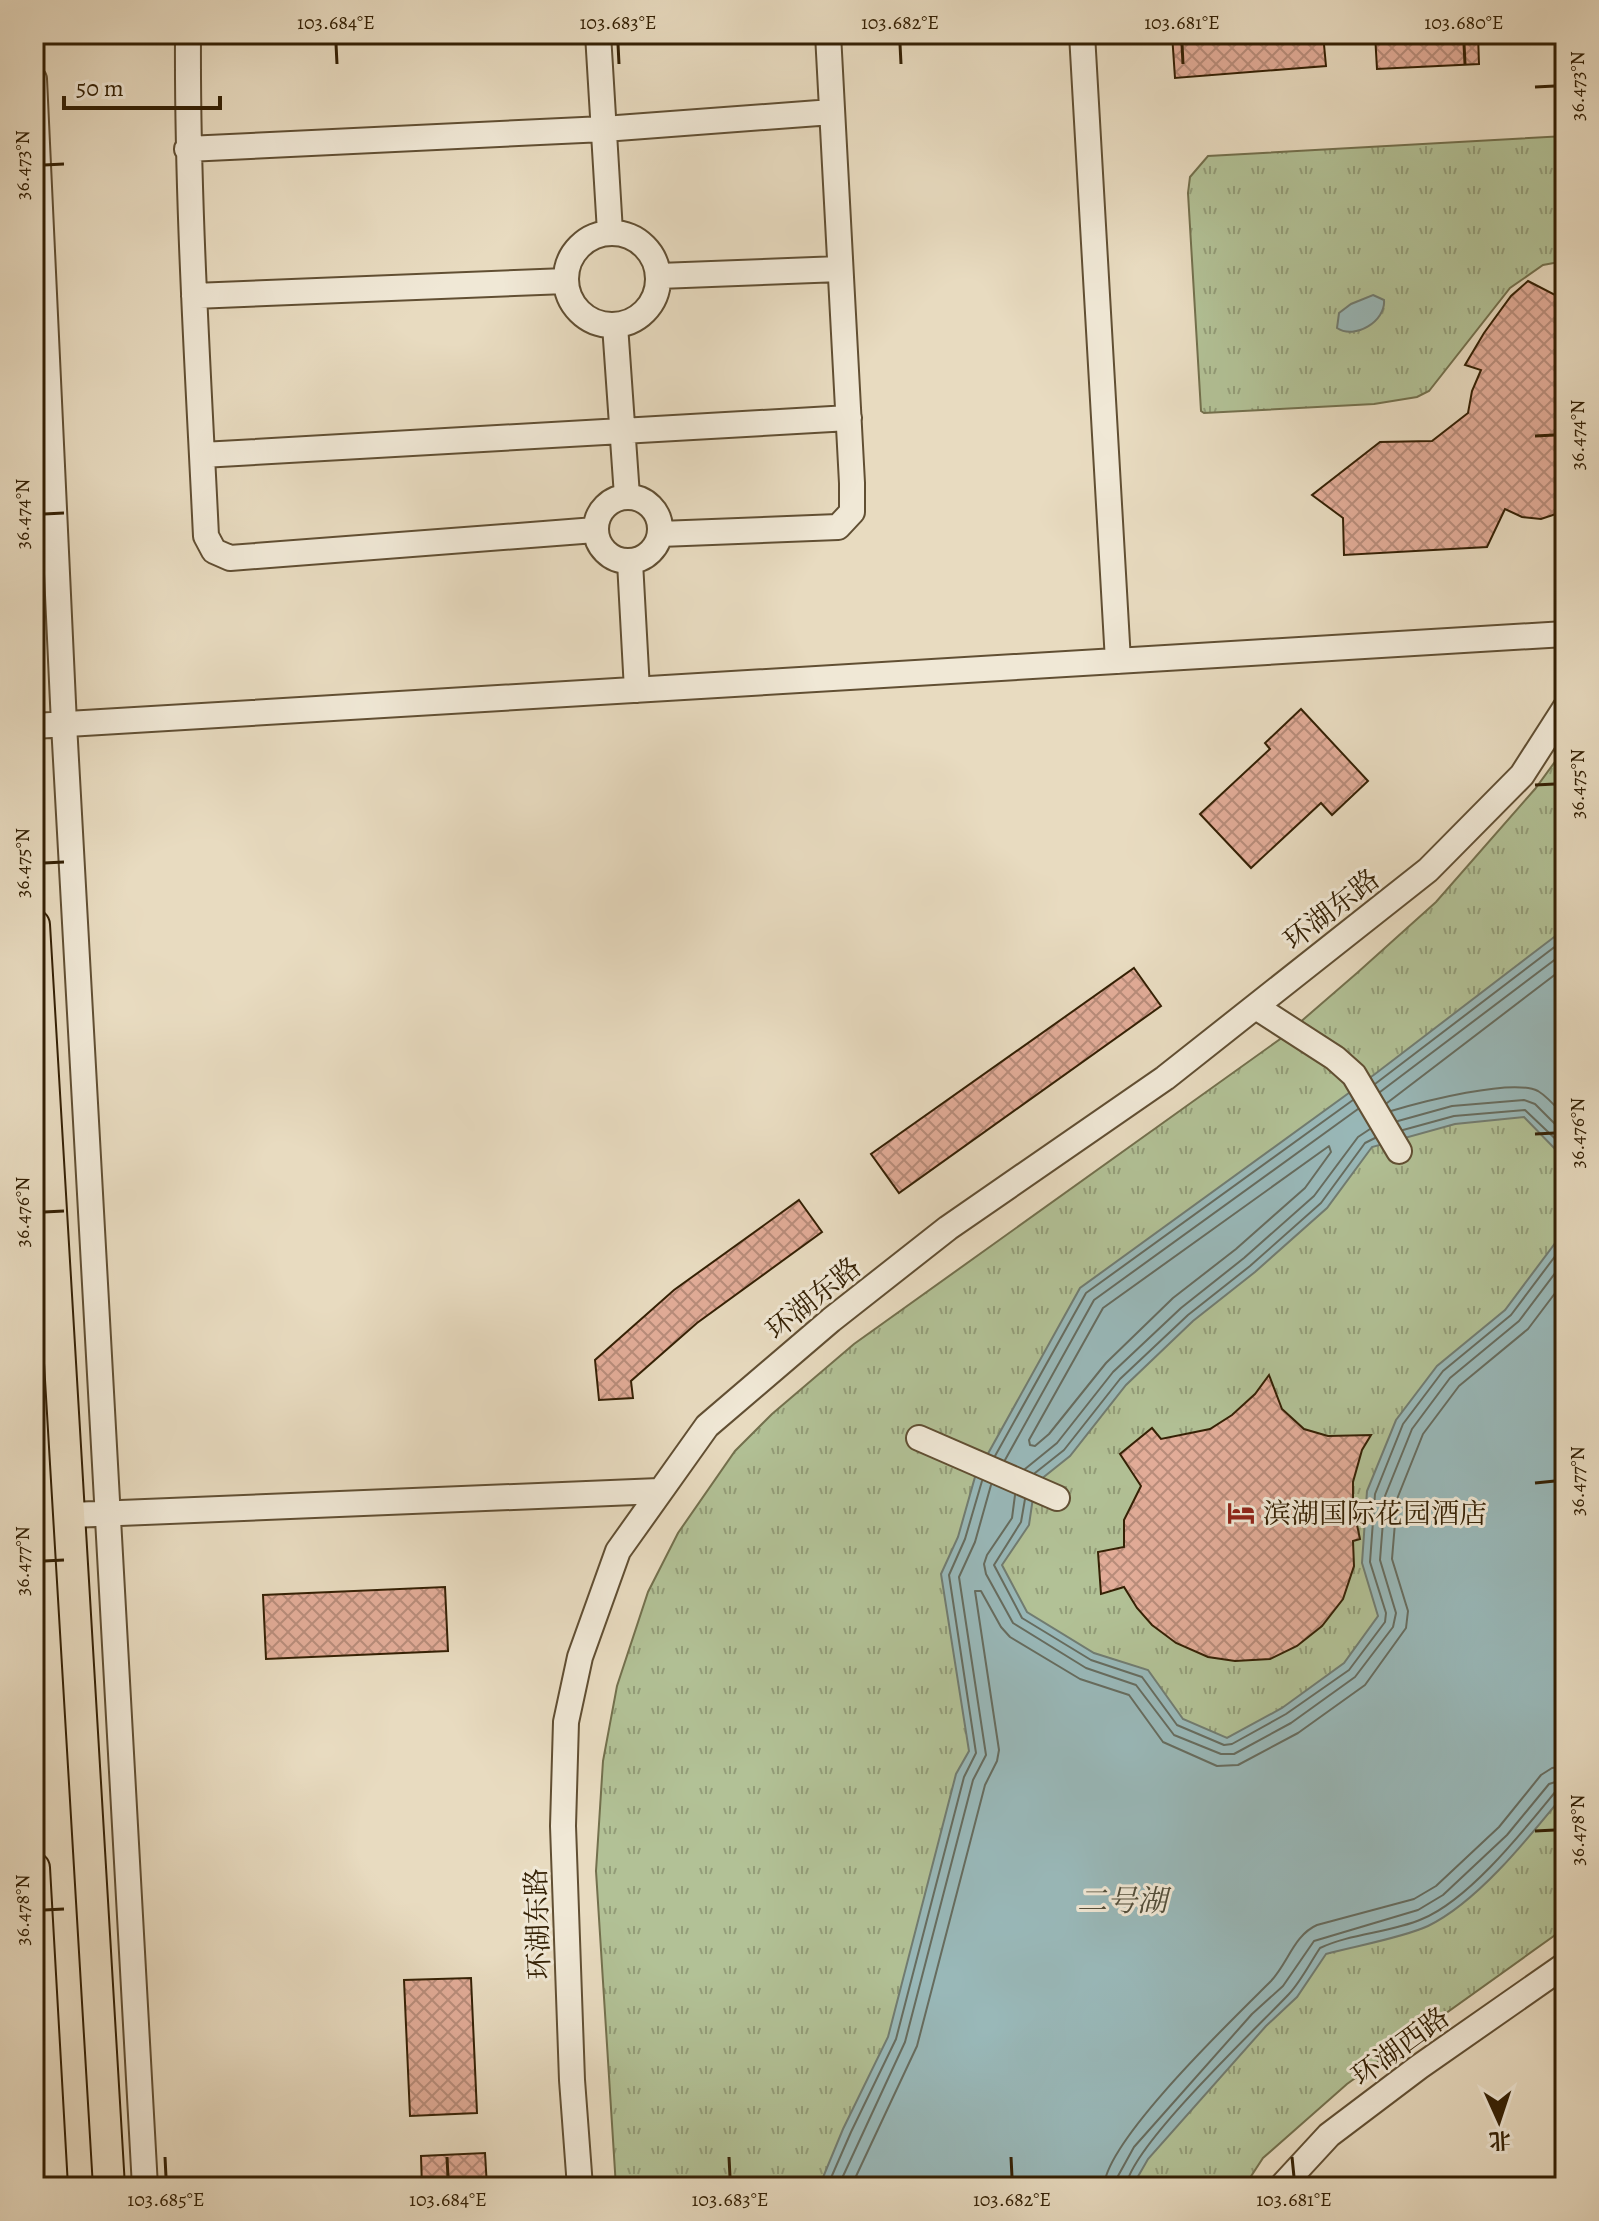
<svg xmlns="http://www.w3.org/2000/svg" width="1599" height="2221" viewBox="0 0 1599 2221" font-family="Alegreya,'Noto Serif SC',serif">
<style>
.grass{fill:url(#grass-tufts);stroke:#73704d;stroke-width:2}
.water{fill:#99b9ba;stroke:#717c71;stroke-width:2}
.lines{fill:none;stroke-linecap:round;stroke-linejoin:round}
.shore{stroke:#666c5f;stroke-width:2}
.building{fill:url(#building-cross-hatch);stroke:#342004;stroke-width:2}
.minor-casing{stroke:#614f33;stroke-width:28}
.major-casing{stroke:#342004;stroke-width:34}
.minor{stroke:#f0e8d6;stroke-width:24}
.major{stroke:#e8dbc0;stroke-width:30}
.ticks{fill:none;stroke:#342004;stroke-width:3}
.labels{text-anchor:middle;stroke-width:6;stroke-linejoin:round;paint-order:stroke}
.street-label{font-size:28px;fill:#342004;stroke:#f0e8d6}
.poi-label{font-size:28px;fill:#342004;stroke:#f0e8d6;text-anchor:start}
.water-label{font-size:30px;font-style:italic;fill:#524e3b;stroke:#f0e8d6}
.neatline{fill:none;stroke:#342004;stroke-width:3}
.ticks-label{font-size:20px;text-anchor:middle;fill:#342004}
</style>
<defs>
<pattern id="grass-tufts" width="24" height="20" patternUnits="userSpaceOnUse" patternTransform="scale(2)"><rect width="24" height="20" fill="#b2c196"/><path d="M3 7l-1-3M5 7V3M7 7l1-3M15 17l-1-3M17 17v-4M19 17l1-3" fill="none" stroke="#929c78"/></pattern>
<pattern id="building-cross-hatch" width="8" height="8" patternUnits="userSpaceOnUse" patternTransform="scale(2)"><rect width="8" height="8" fill="#e2ac98"/><path d="M0 0l8 8M0 8l8-8" fill="none" stroke="#b88c7a"/></pattern>
</defs>
<rect width="100%" height="100%" fill="#e8dbc0"/>
<filter id="stains"><feTurbulence type="fractalNoise" baseFrequency=".0025" numOctaves="4"/><feColorMatrix values="0 0 0 0 .2 0 0 0 0 .09 0 0 0 0 .02 0 0 0 .5 -.17"/></filter>
<radialGradient id="worn" r=".72"><stop offset=".6" stop-color="#630" stop-opacity="0"/><stop offset="1" stop-color="#630" stop-opacity=".3"/></radialGradient>
<path class="grass" d="M1565 136V261L1543 265 1510 288 1429 391 1417 397 1374 404 1204 413 1201 411 1188 193 1190 177 1208 156Z
M1565 748V1928L1347 2084 1263 2158 1244 2187H616L596 1871 603 1761 617 1686 648 1592 678 1533 735 1451 772 1414 854 1344 1283 1037 1357 973 1436 902 1535 789Z"/>
<path class="water" d="M1373 295 1384 300C1386 321 1355 340 1337 328L1339 313 1351 304Z
M1562 931 1565 932V1194L1559 1153 1524 1117 1455 1124 1372 1147 1327 1208 1255 1272 1193 1321 1126 1385 1070 1456 1035 1484 1029 1525 1002 1565 1027 1612 1094 1653 1148 1670 1183 1719 1227 1738 1282 1708 1344 1663 1378 1616 1362 1563 1367 1491 1396 1420 1437 1366 1505 1310 1565 1230V1793C1530 1836 1478 1902 1428 1926 1402 1938 1355 1946 1326 1954L1297 1997 1266 2026 1148 2159 1132 2187H819L843 2129 888 2037 956 1774 969 1751 941 1574 958 1537 975 1477 1080 1288 1375 1074Z"/>
<g class="lines">
<path class="shore" d="M1375 1084 1565 939
M1380 1092 1565 952
M1387 1103 1565 967
M1391 1111C1421 1102 1512 1078 1538 1091 1548 1097 1557 1108 1565 1117
M1398 1121 1452 1106 1524 1100 1535 1104 1565 1134
M1403 1130 1454 1116 1525 1110 1565 1148
M1329 1146 1331 1152 1305 1188 1236 1249 1173 1298 1106 1363 1049 1434 1035 1446 1030 1445 1029 1440 1103 1308Z
M995 1456 1086 1293 1353 1100
M1005 1460 1094 1300 1358 1109
M1025 1469 1057 1443 1113 1372 1181 1308 1244 1258 1314 1196 1358 1137 1370 1129
M1035 1473 1064 1450 1120 1379 1188 1315 1250 1266 1321 1203 1365 1143 1375 1138
M1015 1495 1012 1518 987 1555 984 1564 986 1574 1013 1623 1086 1668 1136 1685 1174 1735 1221 1754H1234L1291 1723 1355 1677 1393 1627 1396 1613 1380 1560 1385 1496 1412 1429 1450 1378 1519 1321 1565 1260
M1025 1499 1021 1522 994 1565 1022 1618 1091 1660 1142 1677 1177 1725 1224 1745 1232 1744 1286 1714 1349 1670 1385 1622 1386 1613 1370 1562 1375 1494 1403 1424 1443 1371 1511 1315 1565 1243
M827 2187 851 2132 896 2039 964 1777 976 1753 949 1575 965 1539 982 1481
M838 2187 905 2042 973 1780 986 1755 959 1577 975 1542 991 1485
M851 2187 917 2046 985 1785 997 1761 999 1750 975 1591H981L1001 1627 1010 1637 1080 1679 1129 1695 1163 1742 1217 1766 1238 1765 1298 1733 1365 1685 1406 1628 1408 1611 1392 1559 1397 1499 1423 1434 1459 1386 1528 1329 1565 1280
M1104 2187C1105 2141 1235 2017 1271 1981 1288 1963 1294 1935 1317 1925L1414 1899 1436 1886 1499 1827 1541 1775 1552 1768 1565 1766
M1116 2187 1118 2176 1134 2147 1252 2014 1283 1986 1314 1941 1418 1910 1443 1895 1507 1835 1549 1784 1565 1779
M1126 2187C1130 2147 1257 2028 1289 1994 1301 1981 1310 1963 1320 1948 1352 1933 1390 1933 1422 1919 1469 1900 1524 1830 1556 1791L1565 1789"/>
</g>
<path class="building" d="M1172 34H1323L1326 66 1175 78Z
M1375 34H1478L1479 64 1377 69Z
M1528 281 1565 300V511L1541 519 1522 517 1505 509 1487 547 1344 555 1343 518 1312 495 1380 442 1432 441 1468 413 1472 391 1481 370 1465 365 1484 333 1511 296Z
M1301 709 1368 781 1332 815 1321 803 1251 868 1200 814 1270 749 1265 743Z
M1134 968 1161 1006 899 1193 871 1154Z
M799 1200 822 1232 697 1323 631 1381 633 1398 599 1400 595 1360 674 1290Z
M1269 1375 1282 1409 1304 1429 1328 1436 1371 1435 1362 1450 1353 1482V1506L1360 1539 1353 1541 1354 1566 1343 1599 1322 1626 1297 1646 1270 1659 1235 1661 1208 1657 1176 1643 1152 1625 1137 1608 1124 1587 1101 1594 1098 1552 1124 1547V1520L1141 1486 1120 1454 1152 1428 1161 1439 1210 1429 1232 1415 1255 1394Z
M445 1587 448 1651 266 1659 263 1595Z
M471 1978 477 2113 410 2116 404 1980Z
M485 2153 487 2187H422L421 2156Z"/>
<g class="lines">
<g class="minor-casing">
<path id="minor" d="M188 34C187 201 198 369 206 536L214 551 230 558 595 530
M598 34 610 232
M1082 34 1118 661
M34 79 64 724 145 2187
M187 149 604 129 832 112
M566 279a46 46 0 1 1 92 0a46 46 0 1 1-92 0Z
M659 276 840 269
M194 296 566 281
M615 325 627 496
M202 455 849 418
M596 529a32 32 0 1 1 64 0a32 32 0 1 1-64 0Z
M660 534 838 527 852 512V483L828 34
M630 562 637 690
M34 726 1565 634
M1256 1007 1335 1058 1354 1075 1399 1151
M919 1438 1057 1498
M71 1515 659 1491
M580 2187 572 2080 563 1826 566 1722 580 1657 618 1551 707 1426 831 1320 948 1228 1165 1078 1428 870 1522 775 1565 708
M1281 2187 1329 2135 1419 2067 1565 1965"/>
</g>
<g class="major-casing">
<path id="major" d="M34 925 109 2187
M34 1868 52 2187"/>
</g>
<use href="#minor" class="minor"/>
<use href="#major" class="major"/>
</g>
<path class="ticks" d="M336 44 337 64M618 44 619 64M900 44 901 64M1182 44 1183 64M1464 44 1465 64M1535 87 1555 86M44 165 64 164M1535 436 1555 435M44 514 64 513M1535 785 1555 784M44 863 64 862M1535 1134 1555 1133M44 1212 64 1211M1535 1483 1555 1481M44 1561 64 1560M1535 1831 1555 1830M44 1910 64 1909M165 2157 166 2177M447 2157 448 2177M729 2157 730 2177M1011 2157 1012 2177M1292 2157 1294 2177"/>
<defs>
<g id="hotel-bare" transform="scale(2.16)"><path d="M-6-4.5h1.5V1H6V5H4.5V3h-9V5H-6ZM-4 0a1.8 1.8 0 1 1 3.6 0ZM.5 0V-2.5h3Q6-2.5 6 0Z" fill="#8f2418" stroke="#f0e8d6" stroke-width="2.5" paint-order="stroke"/></g>
</defs>
<g fill-rule="evenodd">
<use href="#hotel-bare" x="1241" y="1513"/>
</g>
<g class="labels">
<g class="street-label">
<text transform="translate(1331 909) rotate(-38)" y="10">环湖东路</text>
<text transform="translate(813 1298) rotate(-39)" y="10">环湖东路</text>
<text transform="translate(537 1924) rotate(-92)" y="10">环湖东路</text>
<text transform="translate(1400 2046) rotate(-36)" y="10">环湖西路</text>
</g>
<g class="poi-label">
<text x="1263" y="1523">滨湖国际花园酒店</text>
</g>
<g class="water-label">
<text x="1122" y="1911">二号湖</text>
</g>
</g>
<rect width="1599" height="2221" fill="none" stroke="#e8dbc0" stroke-width="88"/>
<g transform="translate(1499 2121) rotate(177)" stroke="#f0e8d6" stroke-width="6" paint-order="stroke">
<path d="M0-6L14 30L0 20L-14 30Z" fill="#342004"/>
<text y="-12" font-size="22" font-weight="bold" text-anchor="middle" fill="#342004">北</text>
</g>
<path d="M64 96v12h156v-12" fill="none" stroke="#342004" stroke-width="4"/>
<text x="76" y="96" font-size="24" fill="#342004" stroke="#f0e8d6" stroke-width="6" paint-order="stroke">50 m</text>
<rect x="44" y="44" width="1511" height="2133" class="neatline"/>
<g class="ticks-label">
<text x="336" y="29">103.684°E</text>
<text x="618" y="29">103.683°E</text>
<text x="900" y="29">103.682°E</text>
<text x="1182" y="29">103.681°E</text>
<text x="1464" y="29">103.680°E</text>
<text transform="translate(1577 86) rotate(-90)" y="7">36.473°N</text>
<text transform="translate(22 165) rotate(-90)" y="7">36.473°N</text>
<text transform="translate(1577 435) rotate(-90)" y="7">36.474°N</text>
<text transform="translate(22 514) rotate(-90)" y="7">36.474°N</text>
<text transform="translate(1577 784) rotate(-90)" y="7">36.475°N</text>
<text transform="translate(22 863) rotate(-90)" y="7">36.475°N</text>
<text transform="translate(1577 1133) rotate(-90)" y="7">36.476°N</text>
<text transform="translate(22 1212) rotate(-90)" y="7">36.476°N</text>
<text transform="translate(1577 1481) rotate(-90)" y="7">36.477°N</text>
<text transform="translate(22 1561) rotate(-90)" y="7">36.477°N</text>
<text transform="translate(1577 1830) rotate(-90)" y="7">36.478°N</text>
<text transform="translate(22 1910) rotate(-90)" y="7">36.478°N</text>
<text x="166" y="2206">103.685°E</text>
<text x="448" y="2206">103.684°E</text>
<text x="730" y="2206">103.683°E</text>
<text x="1012" y="2206">103.682°E</text>
<text x="1294" y="2206">103.681°E</text>
</g>
<rect width="100%" height="100%" filter="url(#stains)"/>
<rect width="100%" height="100%" fill="url(#worn)"/>
</svg>
